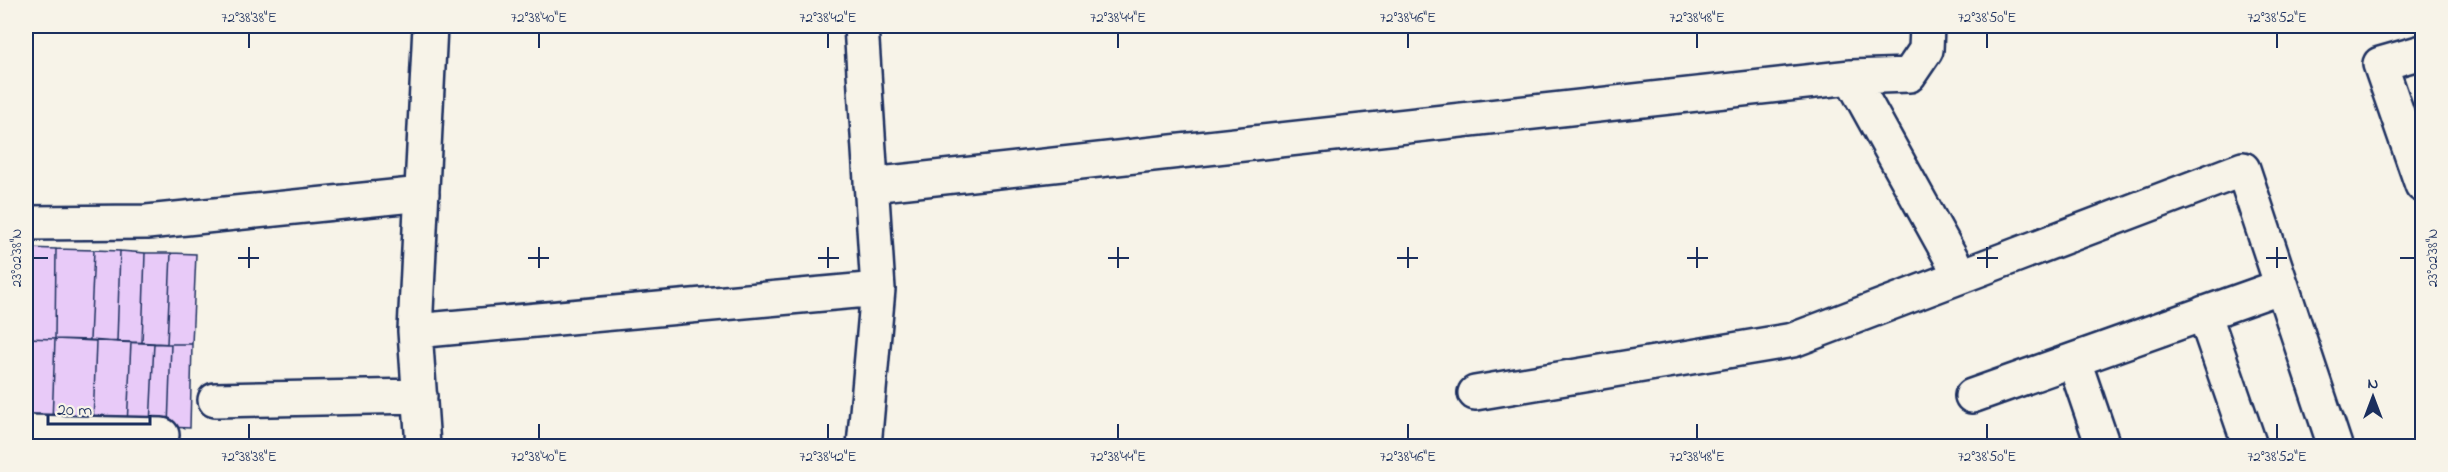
<svg xmlns="http://www.w3.org/2000/svg" width="2448" height="472" viewBox="0 0 2448 472" font-family="'Indie Flower',sans-serif">
<style>
.building{fill:#e8caf8;stroke:#1b2f5e;stroke-width:1.5}
.lines{fill:none;stroke-linecap:round;stroke-linejoin:round}
.street-casing{stroke:#1b2f5e;stroke-width:38}
.street{stroke:#f7f3e8;stroke-width:33}
.ticks{fill:none;stroke:#1b2f5e;stroke-width:2}
.neatline{fill:none;stroke:#1b2f5e;stroke-width:2}
.ticks-label{font-size:15px;text-anchor:middle;fill:#1b2f5e}
</style>
<rect width="100%" height="100%" fill="#f7f3e8"/>
<filter id="ink" filterUnits="userSpaceOnUse"><feTurbulence type="fractalNoise" baseFrequency=".0167" numOctaves="2"/><feDisplacementMap in="SourceGraphic" scale="12" xChannelSelector="R" yChannelSelector="G"/><feConvolveMatrix kernelMatrix="1 2 1 2 8 2 1 2 1" color-interpolation-filters="sRGB"/></filter>
<g filter="url(#ink)">
<path class="building" d="M26 248 56 249 55 339 26 338Z
M56 249 94 250 90 340 55 339Z
M94 250 120 251 117 342 90 340Z
M120 251 145 253 142 343 117 342Z
M145 253H171L167 344 142 343Z
M171 253 196 254 192 344H167Z
M26 338 55 339 52 423 26 421Z
M55 339 96 341 93 424 52 423Z
M96 341 131 342 127 426 93 424Z
M131 342 154 343 150 426H127Z
M154 343 171 344 168 427 150 426Z
M171 344H192L190 428 168 427Z"/>
<g class="lines">
<g class="street-casing">
<path id="street" d="M861 26 878 289 864 446
M1927 26 1926 50 1909 75 1851 77 1961 276
M2422 52 2380 64 2422 185
M871 185 1851 77
M26 223 147 222 422 194
M2204 313 2250 446
M415 331 878 289
M2074 361 2103 446
M1475 393 1793 340 2243 169 2335 446
M1972 396 2282 286
M215 400 420 396
M26 432 162 435
M423 446 415 331 430 26"/>
</g>
<use href="#street" class="street"/>
</g>
</g>
<path class="ticks" d="M249 33V48M539 33V48M828 33V48M1118 33V48M1408 33V48M1697 33V48M1987 33V48M2277 33V48M249 247V268M539 247V268M828 247V268M1118 247V268M1408 247V268M1697 247V268M1987 247V268M2277 247V268M33 258H48M238 258H259M528 258H549M818 258H839M1108 258H1129M1397 258H1418M1687 258H1708M1977 258H1998M2266 258H2287M2400 258H2415M249 424V439M539 424V439M828 424V439M1118 424V439M1408 424V439M1697 424V439M1987 424V439M2277 424V439"/>
<rect width="2448" height="472" fill="none" stroke="#f7f3e8" stroke-width="66"/>
<g transform="translate(2373 397)" stroke="#f7f3e8" stroke-width="4.5" paint-order="stroke">
<path d="M0-4.5L10 22L0 15L-10 22Z" fill="#1b2f5e"/>
<text y="-9" font-size="16" font-weight="bold" text-anchor="middle" fill="#1b2f5e">N</text>
</g>
<path d="M48 415v9h102v-9" fill="none" stroke="#1b2f5e" stroke-width="3"/>
<text x="57" y="415" font-size="18" fill="#1b2f5e" stroke="#f7f3e8" stroke-width="4.5" paint-order="stroke">20 m</text>
<rect x="33" y="33" width="2382" height="406" class="neatline"/>
<g class="ticks-label">
<text x="249" y="22">72°38'38"E</text>
<text x="539" y="22">72°38'40"E</text>
<text x="828" y="22">72°38'42"E</text>
<text x="1118" y="22">72°38'44"E</text>
<text x="1408" y="22">72°38'46"E</text>
<text x="1697" y="22">72°38'48"E</text>
<text x="1987" y="22">72°38'50"E</text>
<text x="2277" y="22">72°38'52"E</text>
<text transform="translate(16 258) rotate(-90)" y="5">23°02'38"N</text>
<text transform="translate(2432 258) rotate(-90)" y="5">23°02'38"N</text>
<text x="249" y="461">72°38'38"E</text>
<text x="539" y="461">72°38'40"E</text>
<text x="828" y="461">72°38'42"E</text>
<text x="1118" y="461">72°38'44"E</text>
<text x="1408" y="461">72°38'46"E</text>
<text x="1697" y="461">72°38'48"E</text>
<text x="1987" y="461">72°38'50"E</text>
<text x="2277" y="461">72°38'52"E</text>
</g>
</svg>
